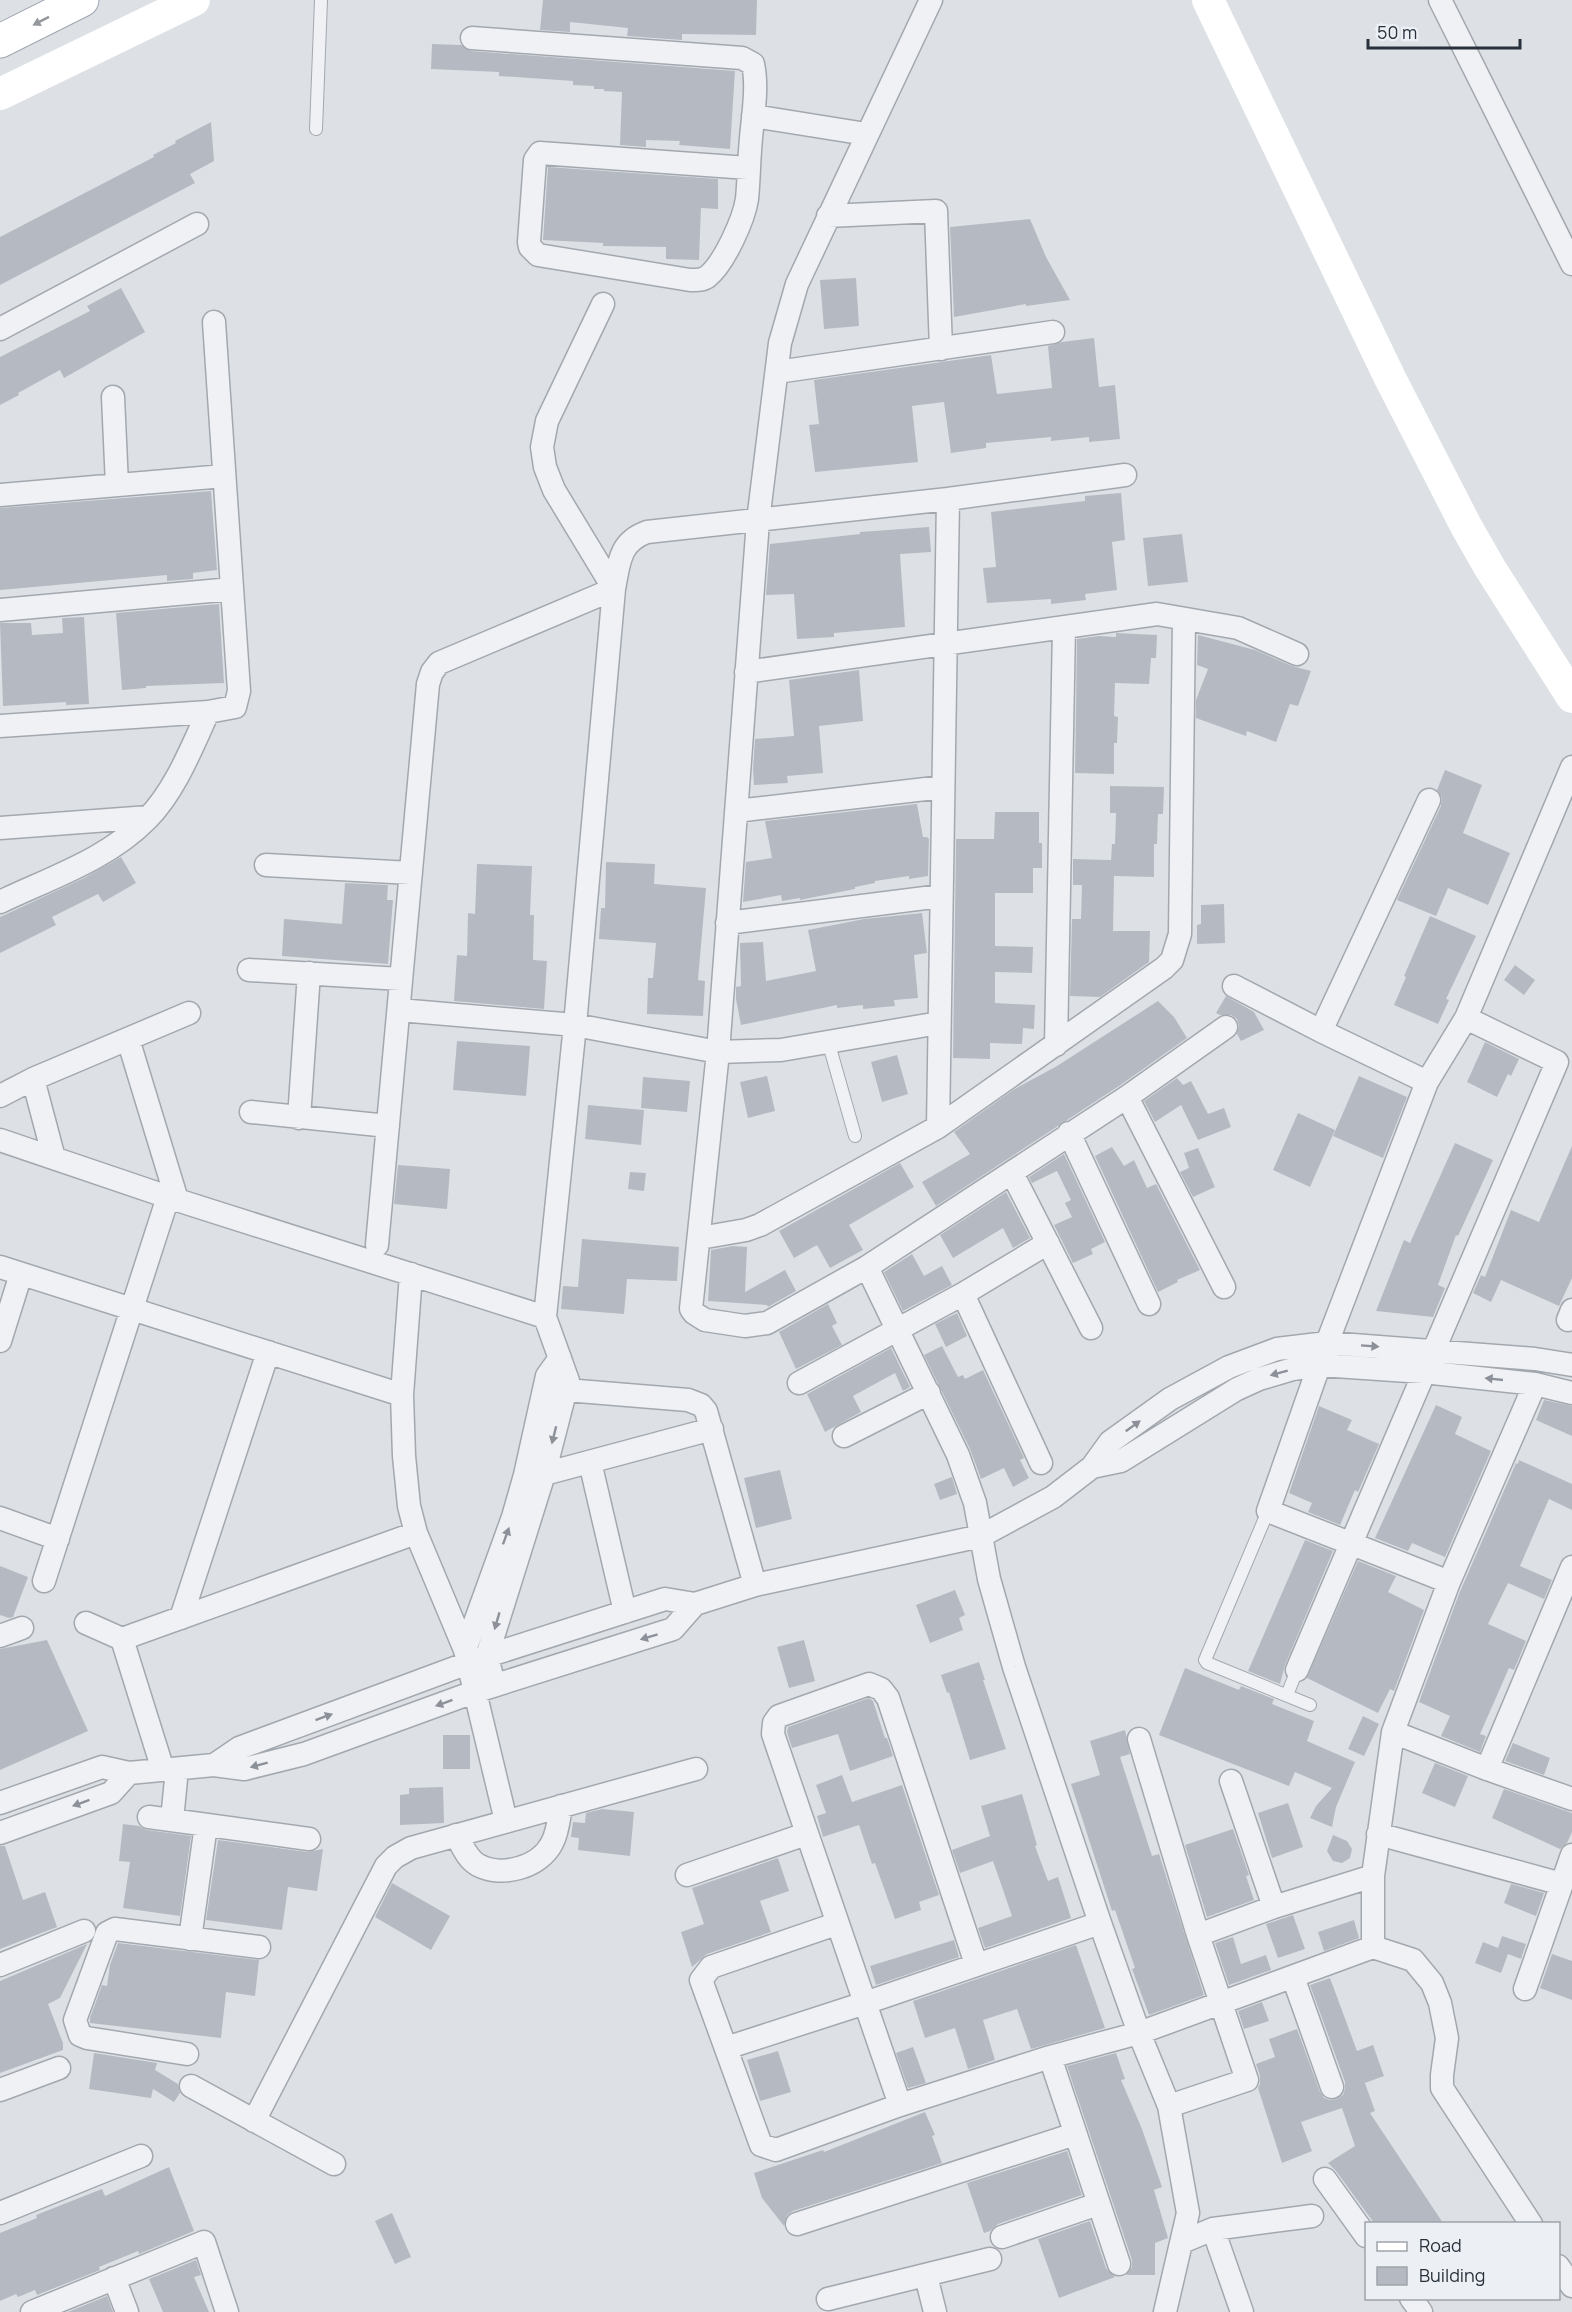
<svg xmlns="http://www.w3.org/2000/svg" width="1572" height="2312" viewBox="0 0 1572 2312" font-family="Manrope,sans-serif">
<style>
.building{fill:#b5bac2}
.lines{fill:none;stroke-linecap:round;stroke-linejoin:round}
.lane-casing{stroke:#a3a8af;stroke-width:14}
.street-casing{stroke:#a3a8af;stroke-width:25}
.primary-casing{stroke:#9ea6b0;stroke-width:35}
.lane{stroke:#f0f1f5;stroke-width:12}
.street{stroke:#f0f1f5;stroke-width:22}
.secondary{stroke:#fff;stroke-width:32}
.primary{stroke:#fff;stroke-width:33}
.oneway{fill:#94989d}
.oneway2{fill:#8c9098}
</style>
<rect width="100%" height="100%" fill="#dde1e6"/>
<path class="building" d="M543 0H757L756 35 682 34V40L627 36 628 28 570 22V32L540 30Z
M432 44 461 45 471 51 735 71 730 149 679 145 680 141 646 140V147L620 145 622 92 604 91V89H594V86L573 85V81L499 76V72L431 69Z
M211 122 214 161 190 174 195 183 0 285V237L154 157 153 155 176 143 175 141Z
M548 167 718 179V209L701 208 699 260 666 259V247L603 246V243L543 240Z
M1030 219 1046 257 1070 300 1026 306V304L954 317 950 227Z
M856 278 859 326 824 329 820 280Z
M121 288 145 332 64 378 60 370 18 393 19 395 0 405V357L90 311 87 306Z
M1094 338 1099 387 1115 385 1120 439 1089 442V437L1051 441V437L986 443V448L951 453 944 402 912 406 918 462 815 472 809 425 819 424 814 380 991 355 997 394 1052 388 1048 346 1062 342Z
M211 491 217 570 193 573V579L167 581V575L0 590V508Z
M1121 493 1125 540 1112 542 1117 590 1085 594 1086 600 1051 604V599L987 603 983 568 996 567 991 512 1085 501V496Z
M929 527 931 552 900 554 905 627 834 633V637L797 639 794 594 766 595 770 544 860 534V532Z
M1182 534 1188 582 1148 586 1143 538Z
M219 604 224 683 146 686V688L122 690 116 613Z
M84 617 89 704 66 705V702L3 706 0 623H31L32 635 63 633 62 618Z
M1116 633 1157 635 1156 658H1151L1149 684 1115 683 1114 716 1118 717 1117 743H1114V774L1075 773 1077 639 1099 636 1116 637Z
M1198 635 1255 650 1292 666 1311 671 1298 706 1290 704 1276 742 1247 731 1246 736 1196 718V700L1208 669 1197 665Z
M859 670 863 721 819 726 823 773 787 776 788 783 754 785 753 769 755 739 794 736 789 680Z
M1445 770 1482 785 1463 833 1510 853 1488 905 1448 888 1436 916 1397 900 1441 806 1442 798 1437 790Z
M1110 786 1164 787 1163 814H1158L1157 844H1154V877L1114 876 1113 931H1150L1149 962 1100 997 1070 996 1072 919H1081L1082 885H1073V859L1111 860 1112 844H1115L1116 813H1110Z
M917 804 923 837H927L929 839 928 876 909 879V876L875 881V883L855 887V889L800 900V898L782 901 781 895 743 902 746 862 772 858 765 821Z
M995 812H1039V843H1042V868H1033V893H995V946L1033 947 1032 973 995 972V1003L1035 1005 1034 1029 1023 1028 1022 1044 990 1043V1059L953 1058 956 839H994Z
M121 857 136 883 103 902 98 894 52 917 56 925 0 953V917L84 878Z
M606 862 655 864 654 884 706 888 698 980 705 981 703 1016 647 1014 648 978H653L656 943 599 939 601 908H605Z
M477 864 532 866 530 915H534L533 960 547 961 544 1009 454 1001 457 955 467 956 468 913 475 914Z
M345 883 388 885 387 900H393L388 964 282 956 284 919 342 924Z
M1224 904 1225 943 1197 944V925L1201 924V905Z
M922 913 927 953 914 955 918 998 894 1000 895 1006 863 1009V1005L837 1008V1005L741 1025 736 999V987L741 986 740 943 763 942 766 981 816 971 808 930 864 919Z
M1430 916 1476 936 1446 999 1449 1000 1438 1024 1394 1005 1406 977 1404 976Z
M1515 965 1535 980 1524 995 1504 980Z
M1226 996 1254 1012 1264 1030 1241 1041 1237 1034 1239 1026 1237 1019 1231 1015H1220L1216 1013Z
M1158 1001 1174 1017 1187 1038 1119 1086 936 1206 922 1182 970 1154 954 1132 1013 1090 1057 1066Z
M457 1041 530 1046 526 1096 453 1090Z
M1485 1042 1519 1059 1511 1076 1508 1074 1497 1097 1467 1082Z
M897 1055 908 1094 882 1102 871 1062Z
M767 1076 775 1111 748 1118 740 1082Z
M1359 1076 1407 1097 1383 1158 1333 1136Z
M643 1077 690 1081 687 1112 641 1108Z
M1177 1078 1183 1085 1191 1081 1208 1114 1224 1108 1231 1127 1198 1140 1181 1105 1155 1122 1144 1101Z
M588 1105 644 1110 641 1145 585 1139Z
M1298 1113 1335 1130 1310 1187 1273 1170Z
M1455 1143 1493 1160 1458 1236 1456 1235 1438 1285 1445 1288 1433 1317 1376 1311 1404 1240 1410 1243Z
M1572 1146V1278L1559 1306 1501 1280 1491 1302 1473 1293 1481 1275 1485 1277 1511 1210 1539 1222Z
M1112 1147 1124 1166 1134 1160 1147 1188 1156 1184 1200 1270 1177 1280 1178 1282 1158 1292 1095 1156Z
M1198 1148 1215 1187 1193 1197 1180 1172 1189 1168 1184 1153Z
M1064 1154 1105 1242 1091 1249 1093 1254 1073 1263 1054 1225 1072 1217 1065 1203 1071 1200 1057 1171 1032 1183 1029 1177Z
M900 1163 914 1187 849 1225 863 1250 830 1268 817 1245 794 1258 779 1231Z
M398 1165 450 1169 447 1209 394 1204Z
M630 1172 646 1173 644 1191 628 1189Z
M1006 1192 1030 1238 1013 1248 1003 1228 953 1258 940 1235Z
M582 1239 679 1247 677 1281 627 1279 624 1314 561 1309 563 1286 578 1287Z
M733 1246 747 1247 745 1292 785 1270 796 1291 768 1307 767 1305 708 1301 711 1250Z
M912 1254 924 1276 942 1266 952 1285 903 1311 884 1272Z
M828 1304 837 1323 832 1326 842 1345 796 1369 779 1332Z
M957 1313 967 1336 946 1347 935 1324Z
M942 1346 958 1377 963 1375 965 1379 983 1370 1024 1458 1020 1460 1029 1478 1013 1487 1004 1468 981 1479 970 1449 924 1355Z
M891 1348 910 1387 903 1391 895 1373 853 1396 861 1412 825 1432 807 1394Z
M1544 1400 1572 1406V1436L1536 1420Z
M1436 1405 1462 1417 1455 1434 1491 1451 1445 1557 1412 1543 1408 1551 1375 1538Z
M1319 1406 1352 1420 1347 1430 1379 1444 1358 1492 1355 1490 1340 1525 1308 1512 1312 1503 1289 1493Z
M1519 1460 1572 1484V1510L1549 1499 1520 1566 1552 1580 1544 1599 1508 1583 1488 1624 1526 1641 1514 1670 1509 1668 1480 1734 1486 1736 1480 1752 1441 1736 1450 1716 1419 1702 1459 1594 1516 1463 1518 1464Z
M780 1470 792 1519 756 1528 744 1478Z
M952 1477 957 1494 940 1500 934 1484Z
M1305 1540 1333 1551 1285 1665 1280 1684 1248 1671Z
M1358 1561 1396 1576 1388 1592 1424 1610 1394 1691 1390 1689 1378 1713 1307 1678Z
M0 1566 28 1577 13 1617 9 1618 0 1615Z
M955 1590 965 1615 959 1618 963 1630 930 1643 916 1605Z
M47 1640 88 1731 0 1770V1649Z
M804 1640 815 1681 789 1688 777 1647Z
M979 1662 985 1680H983L1006 1749 970 1760 949 1692 947 1693 941 1675Z
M1185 1668 1239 1690 1241 1686 1274 1699 1272 1704 1314 1721 1307 1741 1355 1762 1336 1807 1332 1827 1310 1818 1316 1806 1332 1788 1295 1772 1289 1786 1159 1735Z
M869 1698 873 1701 885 1738H887L893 1756 850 1771 838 1734 792 1748 787 1732 788 1727Z
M1363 1716 1379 1724 1364 1756 1348 1749Z
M1125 1730 1130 1754 1120 1757 1152 1856 1159 1854 1204 1995 1149 2015 1132 1969 1135 1968 1115 1910 1112 1911 1071 1784 1100 1775 1090 1741Z
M443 1735H470V1769H443Z
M1513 1743 1550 1758 1544 1775 1505 1761Z
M1435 1763 1468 1776 1455 1807 1422 1793Z
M842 1775 852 1802 902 1785 939 1895 919 1902 921 1910 895 1919 875 1863 872 1864 859 1825 823 1837 817 1816 826 1813 816 1785Z
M443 1787 444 1823 400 1825V1795L409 1794V1788Z
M1504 1789 1572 1813V1832L1567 1843 1560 1849 1492 1818Z
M1022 1794 1037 1845 1035 1846 1048 1881 1058 1877 1071 1918 985 1948 978 1928 1012 1916 993 1861 960 1873 952 1850 990 1836 981 1806Z
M1288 1803 1303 1847 1272 1858 1258 1813Z
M602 1809 634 1812 630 1856 578 1850 579 1838 571 1837 573 1822 585 1823 586 1813Z
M123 1824 139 1826 147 1830 191 1836 180 1916 123 1908 130 1862 119 1861Z
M1233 1829 1249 1875 1246 1876 1254 1900 1207 1917 1185 1845Z
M1333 1835 1347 1841 1352 1849 1350 1858 1342 1863 1333 1861 1327 1851Z
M218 1840 307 1852 323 1849 317 1891 288 1887 282 1930 206 1920Z
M0 1846H5L23 1900 45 1892 57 1927 0 1949Z
M778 1858 789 1891 760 1901 771 1932 707 1954 692 1967 681 1932 704 1924 692 1888Z
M392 1883 450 1916 431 1950 375 1917Z
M1511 1884 1544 1893 1536 1916 1504 1903Z
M1293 1915 1305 1949 1278 1958 1266 1924Z
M1354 1920 1359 1938 1324 1951 1318 1932Z
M1502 1936 1526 1944 1521 1959 1508 1954 1501 1973 1475 1963 1483 1942 1498 1948Z
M1233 1937 1241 1964 1266 1955 1271 1970 1229 1985 1215 1943Z
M954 1940 959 1957 876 1985 870 1966Z
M118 1943 259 1960 255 1996 226 1992 221 2038 90 2023V2018L102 1985 107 1986 110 1965Z
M87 1944 60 1998 48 2004 63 2043V2050L0 2073V1981Z
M1076 1945 1105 2028 1031 2049 1017 2009 983 2020 995 2060 968 2069 955 2028 925 2038 913 2001Z
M1552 1954 1572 1961V2000L1540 1988Z
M1330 1978 1357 2051 1373 2045 1384 2076 1365 2083 1375 2111 1370 2113 1443 2223H1374L1336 2171 1328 2163 1355 2146 1342 2108 1301 2122 1312 2151 1282 2163 1258 2088 1260 2084V2076L1256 2064 1275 2057 1269 2039 1297 2029 1320 2092 1324 2098 1330 2100 1337 2099 1343 2095 1345 2089V2082L1310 1985Z
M1262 2002 1269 2021 1244 2029 1238 2011Z
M913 2047 926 2083 908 2088 896 2053Z
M778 2051 791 2092 760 2101 747 2060Z
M94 2053 157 2063 155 2070 178 2084 180 2093 174 2102 153 2089 151 2098 89 2089Z
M1116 2053 1125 2079 1121 2080 1142 2129 1162 2187 1154 2190 1168 2238 1155 2243V2275H1126L1132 2267V2260L1067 2066Z
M925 2112 935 2135 932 2136 942 2163 793 2211 787 2215 784 2226 762 2198 754 2173 823 2150 824 2152Z
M1067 2151 1082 2195 998 2224 990 2231 984 2233 967 2183Z
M169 2167 194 2231 139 2254 138 2251 99 2267 100 2270 37 2295 35 2290 18 2297 16 2294 0 2301V2233L37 2218 36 2215 102 2189 105 2196Z
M392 2213 411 2257 395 2264 375 2221Z
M1090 2221 1106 2268 1115 2277 1059 2298 1038 2239Z
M196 2260 201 2275 194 2277 209 2312H163L149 2279Z
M107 2296 113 2312H68Z"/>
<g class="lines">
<g class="lane-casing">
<path id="lane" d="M316 129 321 0
M828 1041 855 1136
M1268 1511 1205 1660 1207 1663 1310 1705
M1287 1695 1297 1670"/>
</g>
<g class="street-casing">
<path id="street" d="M931 0 797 284 780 343 758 521 718 1052 691 1309 694 1313 705 1320 745 1326 767 1323 867 1267 1127 1097 1226 1027
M1440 0 1572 264
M472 38 742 58 753 64C758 87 753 115 751 138 749 158 749 179 747 199 744 219 724 264 707 277 701 281 696 280 690 280L538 255 530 247 529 242 535 160 540 153 748 168
M753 116 866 134
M828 216 936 211 941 349
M0 329 197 224
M777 372 1053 332
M113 397 117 485
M0 495 224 476
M0 610 232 589
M746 672 1157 614 1238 628 1297 654
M0 726 208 712 235 707 239 691 214 322
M736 811 943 787
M0 828 149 817
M266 865 411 873
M0 902C50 878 108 859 147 819 175 791 192 747 208 712
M727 923 941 896
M249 970 401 979
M1234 986 1321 1031
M399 1010 575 1025 718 1052 781 1050 939 1023
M128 1039 177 1200
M1056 1045 1064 627
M33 1079 54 1158
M1427 1082 1321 1031 1429 800
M0 1096 33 1079 189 1013
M1127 1097 1224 1287
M251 1112 388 1126
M299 1118 309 973
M938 1127 948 499
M1069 1133 1149 1304
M0 1140 177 1200 545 1317
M1012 1173 1091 1328
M700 1238 746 1230 760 1225 938 1127 1164 968 1172 960 1180 934 1184 619
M377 1245 428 684 432 672 439 663 614 589 554 490 545 467 542 447 547 421 603 304
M0 1267 402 1395
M867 1267 958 1455 975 1503 989 1579 1014 1667 1100 1923 1139 2033 1169 2106 1188 2213 1165 2312
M411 1274 402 1395 404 1456 409 1506 416 1533 465 1650 506 1821
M963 1294 1041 1463
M1568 1320 1572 1310
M0 1341 21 1274
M799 1383 963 1294 1048 1243
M566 1390 688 1400 701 1405 706 1411 755 1585
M844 1436 929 1393
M590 1462 625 1612
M1092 1467 1121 1461 1237 1389 1259 1379 1293 1369 1320 1365 1423 1372 1535 1384 1572 1393
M544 1474 712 1429
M0 1518 58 1539
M44 1581 168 1197
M1449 1582 1268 1511 1327 1343 1427 1082 1466 1018 1572 767
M181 1618 268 1352
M86 1623 122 1639 163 1770
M0 1636 22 1628
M122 1639 416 1533
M465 1650 513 1517 525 1475 547 1376 560 1358
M1297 1670 1557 1062 1466 1018
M494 1685 487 1656 544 1474 568 1381 545 1317 575 1025 614 589C619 563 619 542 647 532L948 499 1125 475
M1393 1732 1487 1769 1572 1799
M1139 1739 1198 1935 1247 2080 1169 2106
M214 1765 239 1748 487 1656 665 1599 695 1604 755 1585 981 1536 1053 1497 1092 1467 1110 1442 1170 1399 1229 1367 1277 1349 1327 1343 1535 1359 1572 1365
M1487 1769 1572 1567
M1231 1781 1274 1907
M0 1803 102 1767 129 1773 214 1765 244 1769 304 1754 474 1692 673 1629 695 1604
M149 1817 309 1839
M172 1820 177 1769
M0 1833 111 1793 129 1773
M1378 1834 1562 1884
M456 1835C462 1845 467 1859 478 1865 502 1878 540 1867 552 1843 558 1832 559 1818 561 1806
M687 1875 806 1834
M836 1924 711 1967 701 1980 761 2145 776 2150 900 2105 1050 2057 1139 2033 1373 1947 1413 1960 1432 1983 1440 2003 1447 2038 1442 2075V2088L1531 2224
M1198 1935 1274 1907 1373 1876
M190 1939 206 1825
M1373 1947V1876L1393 1732 1449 1582 1535 1384
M0 1965 84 1931
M1293 1977 1332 2087
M1525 1989 1572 1855
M726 2048 865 2003 1100 1923
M187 2054 87 2038 80 2035 75 2020 107 1933 115 1929 259 1947
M1050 2057 1119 2264
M191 2086 334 2164
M0 2090 59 2068
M900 2105 773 1734 774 1723 779 1716 869 1684 881 1689 888 1698 976 1964
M254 2121 386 1866 395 1857 411 1848 696 1769
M1325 2179 1366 2236
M0 2213 141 2156
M797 2224 1075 2134
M1213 2229 1242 2312
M1002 2237 1098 2204
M1182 2242 1213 2229 1312 2216
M1558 2266 1572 2286
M926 2276 935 2312
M114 2278 127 2312
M1411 2298 1421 2312
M828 2299 990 2259
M32 2312 204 2242 227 2312"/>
</g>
<g class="primary-casing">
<path id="primary" d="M0 41 82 0"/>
</g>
<use href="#lane" class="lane"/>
<use href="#street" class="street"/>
<path class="secondary" d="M1208 0 1390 378 1466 526 1490 568 1572 697
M0 94 194 0"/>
<use href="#primary" class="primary"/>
</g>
<defs><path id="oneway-solid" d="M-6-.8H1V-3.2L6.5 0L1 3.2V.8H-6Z" transform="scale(1.5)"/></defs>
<use class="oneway" href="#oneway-solid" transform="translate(41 21) rotate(153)"/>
<g class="oneway2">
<use href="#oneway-solid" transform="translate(1370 1346) rotate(4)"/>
<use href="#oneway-solid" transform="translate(1279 1373) rotate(165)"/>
<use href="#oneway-solid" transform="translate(1494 1379) rotate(-174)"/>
<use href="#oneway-solid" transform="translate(1133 1426) rotate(-36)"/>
<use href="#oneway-solid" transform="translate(554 1435) rotate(104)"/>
<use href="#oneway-solid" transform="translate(506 1536) rotate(-70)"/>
<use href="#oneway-solid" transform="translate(497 1621) rotate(106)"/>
<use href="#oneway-solid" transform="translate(649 1637) rotate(163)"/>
<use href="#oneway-solid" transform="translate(444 1703) rotate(160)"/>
<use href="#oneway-solid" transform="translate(324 1717) rotate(-20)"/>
<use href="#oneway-solid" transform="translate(259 1765) rotate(165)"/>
<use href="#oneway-solid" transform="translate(81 1803) rotate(160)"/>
</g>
<rect x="1365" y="2222" width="195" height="78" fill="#ecf0f4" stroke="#9ea3aa" stroke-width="1.5"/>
<rect x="1377" y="2242" width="30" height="9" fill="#ffffff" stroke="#9ea3aa" stroke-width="1.5"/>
<text x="1419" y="2252" font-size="18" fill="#28303b">Road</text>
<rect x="1377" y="2267" width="30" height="18" fill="#b5bac2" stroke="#9ea3aa" stroke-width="1.5"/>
<text x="1419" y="2282" font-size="18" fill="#28303b">Building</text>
<path d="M1368 39v9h152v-9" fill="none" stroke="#28303b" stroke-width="3"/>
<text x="1377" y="39" font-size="18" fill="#28303b" stroke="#ecf0f4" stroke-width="4.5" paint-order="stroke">50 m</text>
</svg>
